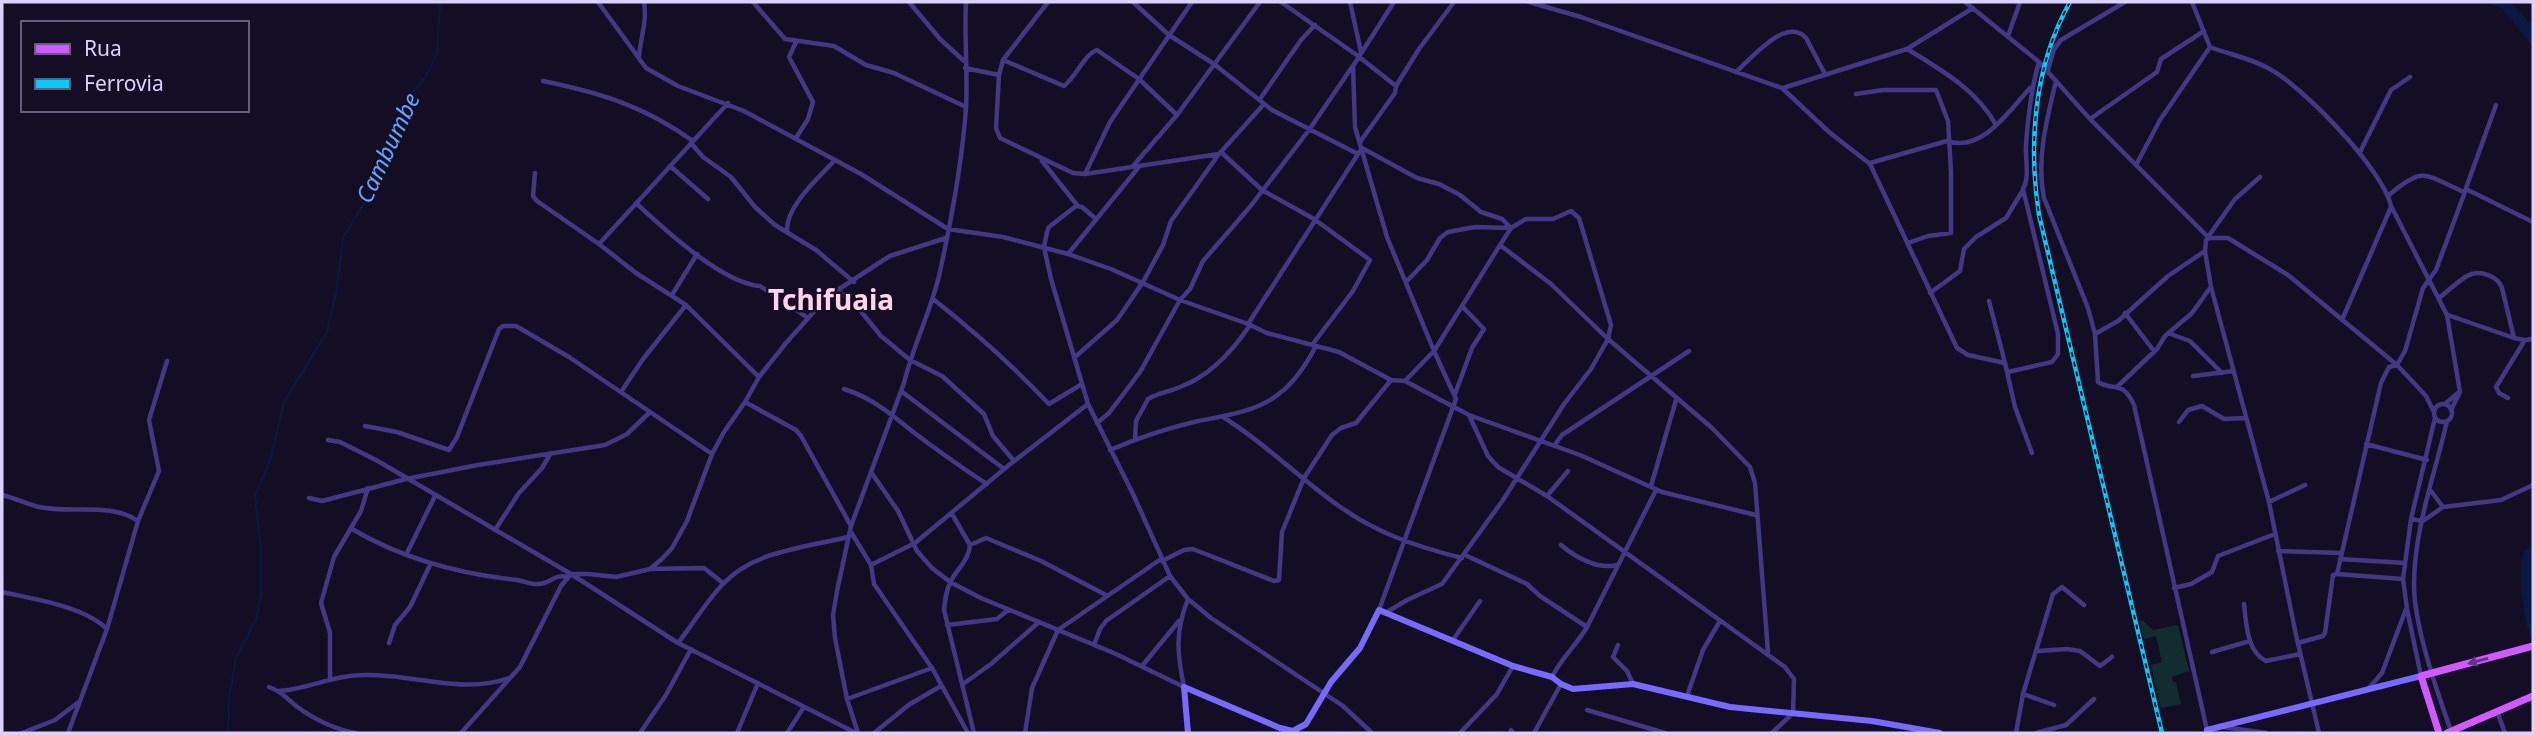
<svg xmlns="http://www.w3.org/2000/svg" width="2535" height="735" viewBox="0 0 2535 735" font-family="'Noto Sans',sans-serif">
<style>
.green{fill:#112d2f}
.water{fill:#091943}
.lines{fill:none;stroke-linecap:round;stroke-linejoin:round}
.stream{stroke:#091943;stroke-width:2}
.street{stroke:#423884;stroke-width:4.5}
.secondary{stroke:#7a69ff;stroke-width:6}
.primary{stroke:#d059ff;stroke-width:7}
.rail-casing{stroke:#00cdfd;stroke-width:4.5}
.rail{stroke:#140e25;stroke-width:2;stroke-dasharray:5;stroke-linecap:butt}
.oneway{fill:#693087}
.labels{text-anchor:middle;stroke-width:5;stroke-linejoin:round;paint-order:stroke}
.water-label{font-size:23px;font-style:italic;fill:#60a7ff;stroke:#140e25}
.district-label{font-size:28px;font-weight:bold;fill:#ffd4eb;stroke:#140e25}
</style>
<rect width="100%" height="100%" fill="#140e25"/>
<path class="green" d="M2142 620 2153 630 2178 625 2189 671 2172 677 2173 682H2176L2181 704 2161 708 2151 665 2162 662 2156 636 2144 639 2140 621Z"/>
<path class="water" d="M2486 2H2509L2533 25V47L2502 8Z
M2533 548V645C2525 624 2514 569 2525 550Z"/>
<g class="lines">
<path class="stream" d="M228 733 229 698 236 658 256 619 261 596V551L255 496 271 458 284 402 327 332 337 288 343 238 378 180 408 98 425 78 437 54 440 2"/>
<path class="street" d="M598 2 646 68 678 86 744 111 861 174 948 229 1003 237 1068 254 1111 269 1180 300 1248 324 1267 333 1339 352 1391 380 1405 381 1469 415 1488 456 1498 467 1547 496 1785 667 1794 679 1793 713 1772 733
M753 2 785 39 834 46 866 65 894 73 966 107
M909 2 940 39 964 61
M1048 2 1003 60 999 75 996 128 1000 138 1073 173 1085 174 1219 154
M1133 2 1169 35 1214 64 1272 110 1358 154
M1281 2 1358 56 1396 86 1395 93 1360 142
M1350 2 1361 52
M1529 2 1581 17 1782 88 1829 132 1870 164 1957 348 1968 355 2005 363 2015 407 2032 453
M1965 2 2039 62 2090 119 2209 238H2228L2288 275 2397 365 2426 396 2434 412
M2008 36 2020 2
M796 42 789 57 813 102 808 119 796 138
M2210 47C2228 54 2249 58 2266 67 2300 83 2383 169 2391 206L2447 315 2460 392 2451 410
M1907 49C1940 69 1977 90 1996 125
M639 56C641 35 647 23 644 2
M1003 60 1064 86C1076 77 1084 55 1097 50L1139 79 1177 115
M965 68 999 75
M2048 70 2054 49 2061 40 2125 2
M1736 72C1752 58 1786 16 1806 38L1825 74
M543 81C601 93 644 106 693 141
M2056 81C2047 119 2036 159 2044 198L2088 308 2095 334 2098 382C2114 392 2122 379 2134 405L2207 730
M1396 86 1419 49 1454 2
M1783 88 1907 49 1973 8
M1856 94 1883 90H1936L1948 121 1951 172V233L1928 236 1908 243
M1260 99 1301 40 1315 25
M2090 119 2157 72 2161 59 2204 31
M691 143 703 157 731 177 755 207 775 225 816 250 854 282
M1221 152 1262 190 1314 219 1370 260 1353 291 1312 345
M2360 152 2391 90 2410 77
M1042 161 1077 205
M1870 163 1947 141C1982 153 2009 111 2030 88
M2136 165 2160 120 2210 47 2192 2
M670 166 708 199
M1133 166 1177 115 1260 2
M535 173 533 196 537 201 599 244 636 273 686 305 759 377
M1085 174 1110 122 1192 2
M2466 188 2496 105
M2389 195C2424 165 2425 175 2464 192
M636 203C664 229 722 283 760 286L808 318
M1096 219 1082 207 1076 206 1049 227 1047 232 1044 247 1051 279 1088 404 1133 494 1170 576 1188 599 1211 618 1343 706 1372 733
M787 232C785 207 819 177 835 160
M2208 237 2235 199 2260 177
M2209 238 2206 240 2205 251 2211 287 2269 502 2296 635 2319 733
M599 244 728 103
M1068 254 1138 168
M1406 282 1427 260 1440 238 1448 232 1475 227 1510 228
M838 291 859 309 881 336 910 360 942 376 984 414 993 436 1014 461
M1930 293 1960 271 1964 249 1976 237 2006 218 2023 190
M672 295 697 254
M2439 298C2448 291 2457 282 2467 276 2479 269 2498 276 2502 288L2514 338
M933 299C974 331 1013 366 1049 404L1082 384
M1989 301 2005 363
M2125 313 2154 351
M2448 315 2514 338 2525 340 2533 339
M2342 320 2391 207
M1248 324 1362 148 1417 178 1439 184 1460 195 1481 212 1502 219 1511 228
M2168 333 2190 341 2222 373
M2095 334 2118 321 2168 276 2205 251
M1074 358 1117 320 1143 282 1163 245 1171 221 1219 154 1264 104
M2008 372 2052 362 2058 354V334L2023 189C2030 177 2025 159 2026 145 2028 117 2031 89 2039 62
M2193 376 2234 371
M1405 381 1434 351 1500 245 1551 284 1608 339 1712 428 1750 467 1755 483 1768 652
M2118 386 2157 349 2165 336 2192 313 2210 288
M844 389C882 401 901 425 932 446 950 459 968 472 987 484
M901 391 1004 469
M621 392 643 359 686 305
M1455 394 1472 348 1484 329 1462 306
M2508 398 2499 393 2496 387 2525 340
M745 402 796 430 801 436 851 526
M2445 404 2459 392
M2434 413a9 9 0 1 1 18 0a9 9 0 1 1-18 0Z
M1469 415 1580 455 1662 492 1756 515
M1223 417C1265 443 1299 478 1339 506 1376 533 1418 547 1462 558
M2447 421C2435 474 2414 529 2414 585 2414 626 2437 691 2451 731
M2179 422 2188 410 2202 406 2224 419 2246 418
M1097 423 1109 413 1140 372 1180 300 1190 289 1203 261 1249 208 1309 130 1352 67
M365 426 397 432 449 450 457 437 499 329 503 326H516L569 357 712 454
M1135 439 1136 421 1148 399C1158 393 1169 392 1180 387 1210 376 1232 352 1250 325
M328 440 340 442 376 460 571 574 678 643 856 733
M2366 444 2427 460
M1554 446 1562 435 1689 351
M1110 450C1138 438 1168 428 1198 421 1225 416 1259 411 1280 393 1296 381 1307 363 1316 346
M871 472 898 511 917 551 932 568 950 582 981 598 1116 654 1184 687
M1651 486 1676 400
M2431 491 2443 507
M2 495C15 498 27 504 39 507 71 514 111 502 138 521
M1547 496 1568 471
M309 498 322 501 406 479 478 465 605 445 627 434 650 412
M2269 502 2305 485
M952 514 970 545C969 560 957 569 951 581 946 590 945 600 944 610L974 733
M2411 519 2423 521 2443 507 2501 500 2533 485
M352 529C401 558 460 574 517 580 524 581 531 585 538 584 550 584 555 573 568 577
M495 530 519 493 542 468 549 456
M851 532 871 565 874 584 932 668 968 733
M970 545 986 538 1041 561 1106 595
M1561 545C1575 557 1598 570 1617 565
M2278 551 2342 553
M406 555 435 496
M1465 555 1527 584 1540 596 1587 627
M2340 559 2405 563
M1162 561 1184 550 1193 549 1274 581 1279 580 1282 532 1304 478 1332 435 1341 428 1356 423 1391 380
M871 565 915 543 1009 465 1088 404
M650 569 704 568 723 583
M2337 574 2403 579
M2174 588 2191 584 2212 572 2218 556 2275 534
M2 592C33 599 84 606 107 629
M2244 604C2246 623 2247 652 2266 661L2300 654
M1379 610 1456 399 1434 351 1387 237 1355 127 1353 66 1394 2
M1387 612 1407 600 1442 584 1503 500 1564 404 1591 369 1608 339 1611 325 1579 218 1571 211 1553 219H1526L1511 228 1500 245
M947 625 997 619 1008 610
M1453 640 1480 601
M389 643 395 625 410 607 431 563
M678 643C693 624 707 600 724 583 754 551 807 547 848 537
M2298 643 2323 636 2325 633 2333 575 2337 574 2381 383 2389 367 2397 365 2405 351 2423 288 2436 270 2466 189 2533 222
M1094 645 1100 629 1106 621 1170 576
M1618 645 1613 657 1627 671 1633 684
M2038 651 2067 649 2080 651 2100 666 2112 657
M2212 652 2250 641
M1142 666 1179 621
M2421 676 2407 609 2403 579 2411 519 2435 418
M1552 677C1561 658 1576 646 1587 627L1656 490
M330 680V633L321 603 334 557 361 511 368 488
M963 684 991 664 1039 622
M269 687C280 691 287 698 296 706 315 720 333 729 356 733
M1184 687C1177 653 1175 632 1188 599
M2368 689 2382 673 2406 609
M279 691C308 689 334 675 363 675 411 673 463 695 509 678
M2023 694 2054 705
M1687 696 1703 650 1720 621
M847 699 932 668
M1587 710 1665 733
M2497 711 2505 733
M2223 727 2267 733
M1511 730 1513 733
M22 733 55 720 80 701
M68 733 107 629 138 521 159 471 149 420 167 361
M461 733 520 667 561 586 571 574H588L616 577 650 569 663 558 672 548 687 521 712 454 724 432 745 402 759 377 786 343 827 297 882 261 890 256 946 238
M640 733 666 695 691 649
M737 733 758 683
M787 733 804 707
M858 733 847 699 835 638 833 615 837 591 851 526 904 383C913 346 930 313 939 276 951 222 962 164 966 108 968 73 964 37 966 2
M874 733 910 704 941 686
M1025 733 1032 688 1058 630 1161 559
M1460 733 1497 694 1513 666
M1534 733 1561 684
M2016 733 2023 694 2053 594 2062 587 2084 605
M2036 733 2066 725 2094 699"/>
<path class="secondary" d="M1188 733 1184 687 1280 728 1293 731 1306 724 1331 682 1360 648 1379 610 1513 666 1552 677 1561 684 1573 689 1633 684 1730 707 1872 721 1940 733
M2208 733 2207 730 2421 676"/>
<path class="primary" d="M2439 733 2421 676 2533 646
M2447 733 2533 696"/>
<g class="rail-casing">
<path id="rail" d="M2070 2C2034 66 2028 143 2039 215L2162 733"/>
</g>
<use href="#rail" class="rail"/>
</g>
<defs><path id="oneway-solid" d="M-6-.8H1V-3.2L6.5 0L1 3.2V.8H-6Z" transform="scale(1.75)"/></defs>
<use class="oneway" href="#oneway-solid" transform="translate(2478 661) rotate(165)"/>
<g class="labels">
<g class="water-label">
<text transform="translate(388 148) rotate(-65)" y="8">Cambumbe</text>
</g>
<g class="district-label">
<text x="831" y="310">Tchifuaia</text>
</g>
</g>
<rect width="2535" height="735" fill="none" stroke="#dbd2ff" stroke-width="7"/>
<rect x="21" y="21" width="228" height="91" fill="#140e25" stroke="#645c7c" stroke-width="2"/>
<rect x="35" y="44" width="35" height="10" fill="#d059ff" stroke="#645c7c" stroke-width="2"/>
<text x="84" y="56" font-size="21" fill="#dbd2ff">Rua</text>
<rect x="35" y="79" width="35" height="10" fill="#00cdfd" stroke="#645c7c" stroke-width="2"/>
<text x="84" y="91" font-size="21" fill="#dbd2ff">Ferrovia</text>
</svg>
